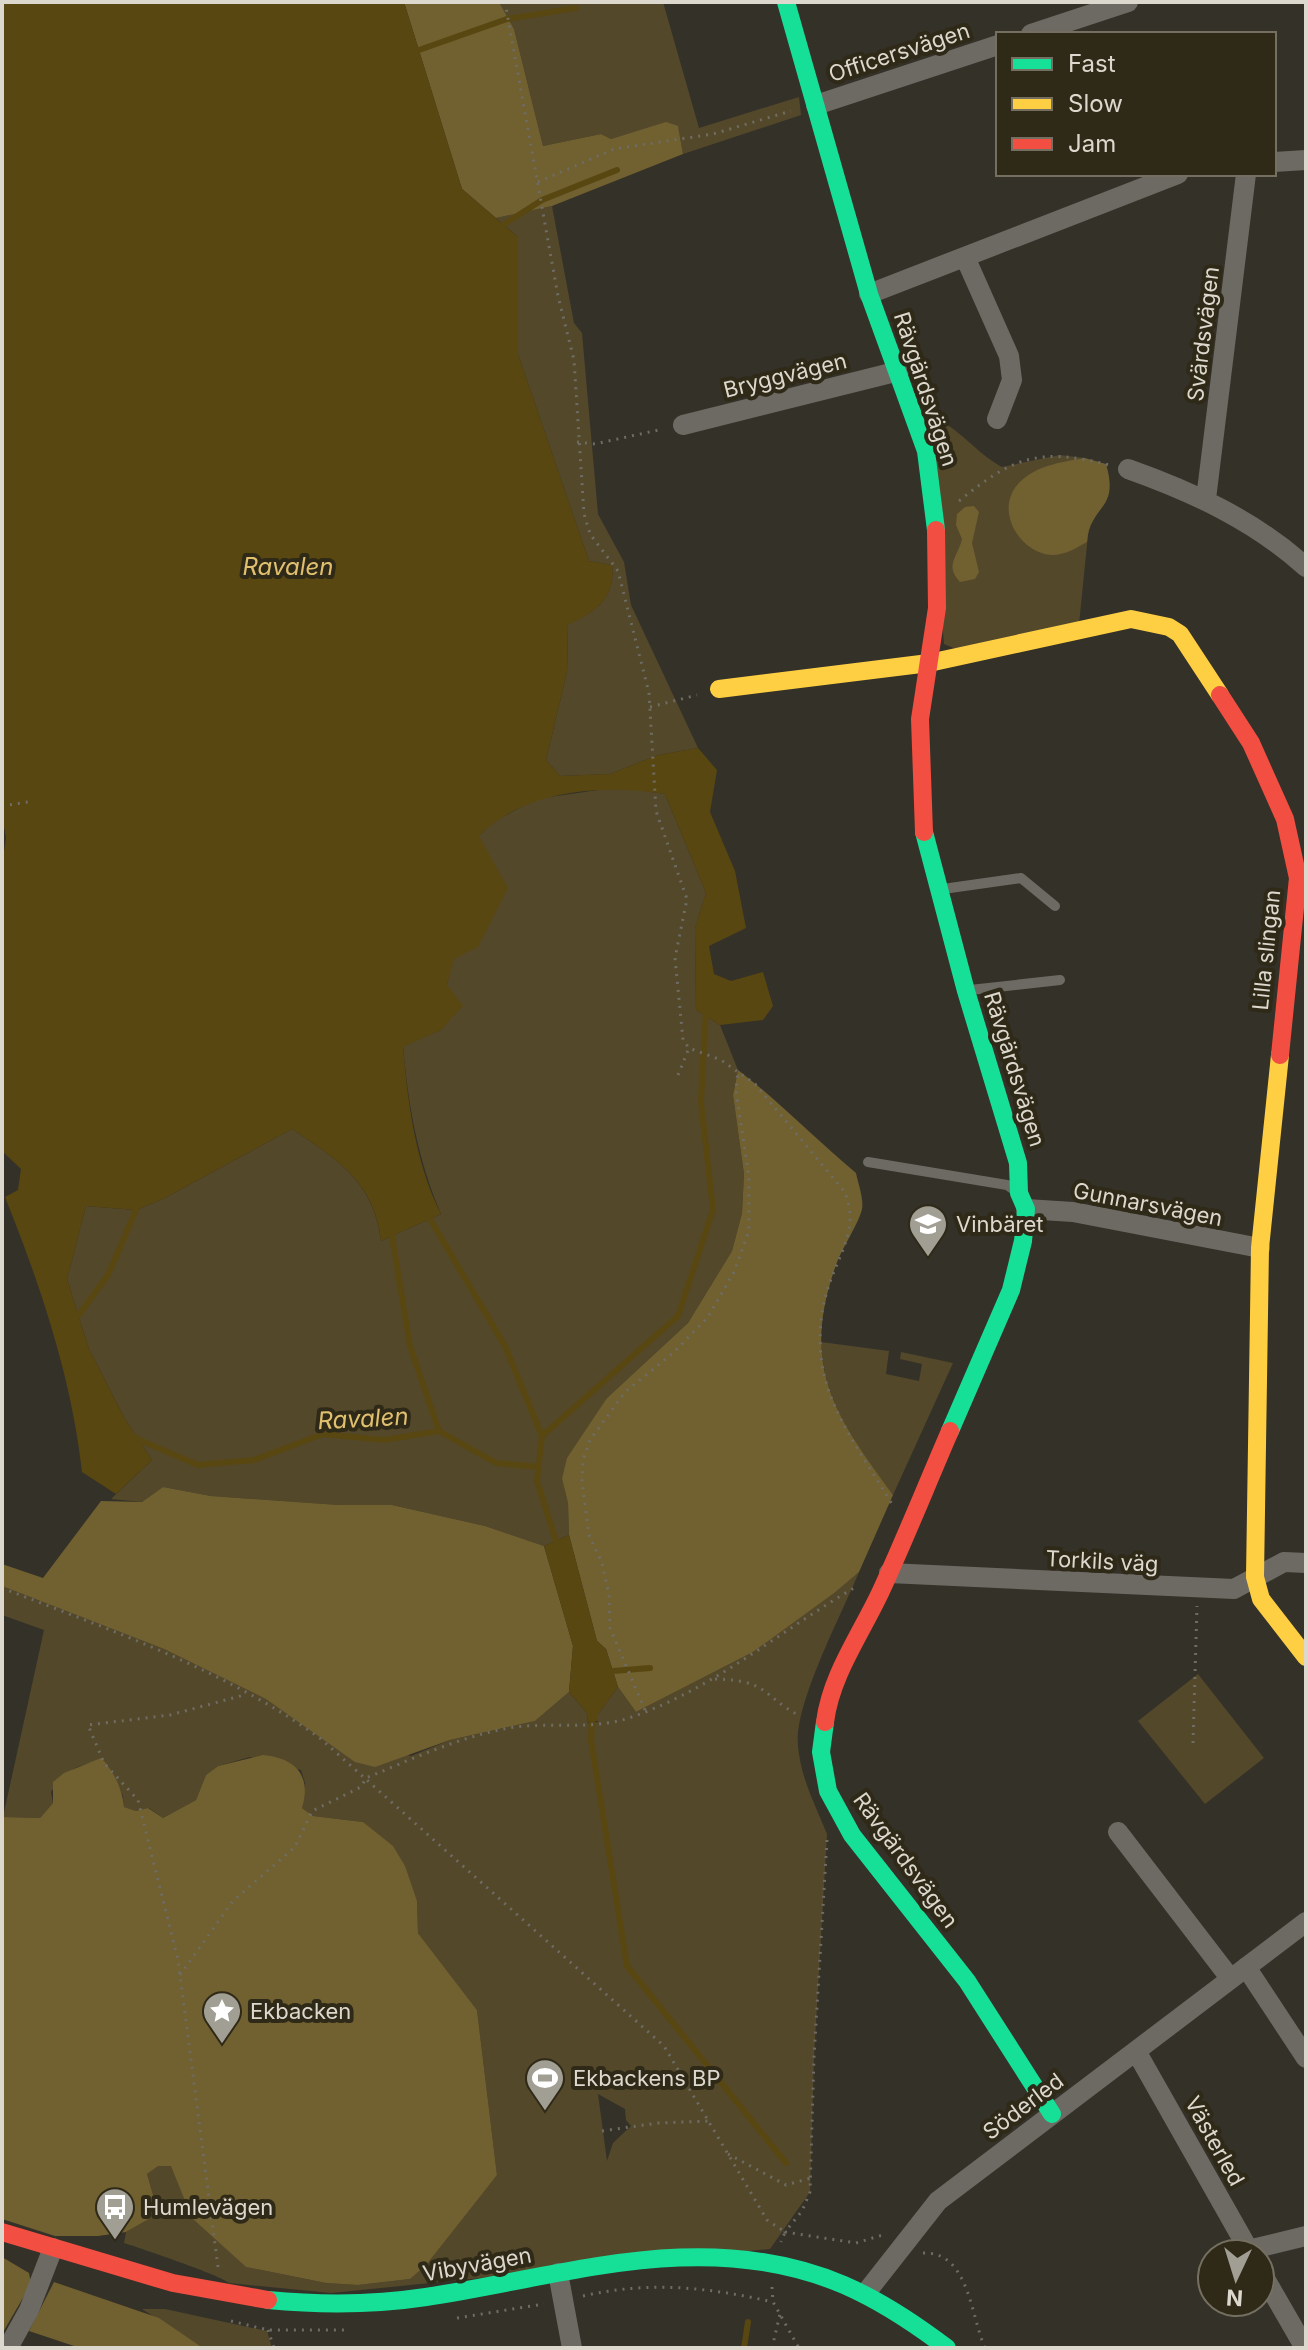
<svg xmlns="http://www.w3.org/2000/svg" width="1308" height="2350" viewBox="0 0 1308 2350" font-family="Inter,sans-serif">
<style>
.green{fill:#54482b;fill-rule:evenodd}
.forest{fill:#716030}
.water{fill:#594711}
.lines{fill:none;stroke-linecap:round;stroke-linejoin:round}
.stream{stroke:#594711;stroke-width:6}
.path{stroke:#6e6c64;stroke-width:3;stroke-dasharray:2 6;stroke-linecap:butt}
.lane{stroke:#6d6a64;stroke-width:10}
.street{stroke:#6d6a64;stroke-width:20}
.fast{stroke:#16e098;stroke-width:18}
.slow{stroke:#ffcf43;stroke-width:18}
.jam{stroke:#f24e42;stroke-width:18}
.labels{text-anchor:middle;stroke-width:8;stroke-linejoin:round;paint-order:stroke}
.street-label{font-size:22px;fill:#dcd8cd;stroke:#2f2918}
.poi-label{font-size:22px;fill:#dcd8cd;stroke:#2f2918;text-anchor:start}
.water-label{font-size:24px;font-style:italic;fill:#e0c06f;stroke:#2f2918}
</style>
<rect width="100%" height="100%" fill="#343128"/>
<path class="green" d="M499 2H663L699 128 799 97 801 115 683 154 678 127 666 123 611 139 601 134 543 146 514 29Z
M552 206 574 323 582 333 598 514 624 562 631 605 698 748 658 755 610 774 560 776 546 760 567 672 568 624C595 613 616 598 612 565L589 561 518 354V237L496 218Z
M934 418C961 429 976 453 1002 467L1060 455 1085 458 1089 525 1079 624 956 649 944 644 926 420Z
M619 787 665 794 706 893 695 928 696 1010 720 1025 738 1070 733 1095 744 1174 742 1213 732 1251 688 1323 607 1398 562 1479 568 1503 569 1535 544 1546 485 1526 392 1505H339L211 1496 163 1487 142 1502 111 1499 152 1460 125 1419 89 1349 67 1279 86 1206 136 1210 163 1199 292 1129C337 1159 374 1182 381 1241L441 1214C418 1160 408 1105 403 1046L441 1030 447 985 479 836 493 822 536 799Z
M821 1342 889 1351 886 1374 919 1381 922 1364 900 1359 901 1352 953 1363 893 1495C858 1448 823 1403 821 1342Z
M859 1572C842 1614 794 1704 798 1746 801 1779 815 1804 827 1834L814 2057 810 2192 770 2249 331 2293 229 2283C222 2276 140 2248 124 2243L126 2232 149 2219 156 2205 147 2174 157 2166H171L222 2244 246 2267 326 2283 358 2285 410 2279 497 2175 477 2010 418 1933 417 1901 363 1822 313 1816 302 1808 305 1783 301 1770 250 1757 218 1766 206 1775 196 1800 163 1818 149 1808 136 1811 124 1807 123 1796 108 1765C82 1759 66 1770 51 1792L53 1803 40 1818 3 1817 44 1630 2 1615V1586L164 1649 267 1699 307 1725 411 1756 450 1740 535 1721 569 1692 587 1713 588 1723 598 1722V1714L618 1687 636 1712 753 1652ZM598 2094 625 2109 626 2120 631 2126 613 2143 607 2161Z
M1198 1674 1264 1758 1205 1804 1138 1721Z
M142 2309H165L267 2331 272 2348H203Z"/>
<path class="forest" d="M404 2H499L514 29 543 146 601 134 611 139 666 122 678 126 683 154 552 206 496 218 462 189Z
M1085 458 1106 464C1120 511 1090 504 1087 542 1076 548 1066 555 1052 555 1024 554 998 518 1013 491 1027 467 1060 462 1085 458Z
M974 506 979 512 972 543 979 572 975 579 960 582C944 565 958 557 962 539L956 525 957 514 965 507Z
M738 1070C780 1102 815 1139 856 1173 858 1183 864 1199 862 1209 859 1223 842 1248 836 1265 800 1366 834 1415 893 1495L859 1572 834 1593 753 1652 636 1712 618 1687 606 1649 597 1641 569 1535 568 1503 562 1479 567 1458 607 1398 688 1323 732 1251 742 1213 744 1174 733 1095Z
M163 1487 211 1496 339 1505H392L485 1526 544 1546 573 1646 569 1692 535 1721 450 1740 375 1767 355 1762 266 1699 164 1649 2 1586V1564L43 1578 101 1501 142 1502Z
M263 1755C295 1758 312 1775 302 1808L313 1816 363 1822 393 1846 405 1866 417 1901 418 1933 477 2010 497 2175 426 2265 410 2279 358 2285 326 2283 246 2267 192 2218 171 2166H158L147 2174 156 2205 149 2219 126 2232 98 2236H55L2 2219 3 1817 40 1818 53 1803V1782L64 1773 101 1758C113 1769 123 1791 124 1807L136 1811 148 1808 163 1818 196 1800 206 1775 218 1766Z
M2 2257 29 2273 31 2284 2 2334Z
M54 2282 159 2318 203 2348H80L29 2331Z"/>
<path class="water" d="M2 2H404L462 189 518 237V354L589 561 612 565C616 599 595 612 568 625L567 672 546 760 560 776 610 774 658 755 698 748 717 770 710 812 735 871 746 928 709 946 714 974 731 981 763 972 773 1006 763 1020 720 1025 696 1010 695 928 706 893 665 794C604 784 525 789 479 836L508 888 478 947 454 959 447 985 463 1006 441 1030 403 1047C408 1103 415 1162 441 1214L381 1241C375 1183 337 1159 292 1129L163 1199 136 1210 86 1206 67 1279 89 1349 125 1419 152 1460 116 1494 82 1472C72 1379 40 1284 5 1197L18 1190 21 1169 2 1151V865L6 838 2 816Z
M569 1535 597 1641 606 1649 618 1687 598 1714V1721L588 1722 587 1713 569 1692 573 1646 544 1546Z"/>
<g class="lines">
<path class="stream" d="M419 50 507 19 576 8
M503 225 542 200 617 170
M430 1219 505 1346 542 1436
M392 1236 410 1346 439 1431
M75 1320 108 1275 136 1210
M135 1438 198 1465 254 1460 323 1434 384 1440 439 1431 496 1463 539 1467
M556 1541 537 1481 542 1436 678 1316 713 1210 701 1102 706 1008
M613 1671 650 1668
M592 1722 591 1740 627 1966 786 2163
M744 2348 748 2322"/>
<path class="path" d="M505 2 558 296 574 360 584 514 590 534 618 571 649 693 656 811 687 899 675 958 683 1040 689 1048 721 1060 755 1084 844 1191C862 1228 835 1259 826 1295 820 1315 819 1337 821 1357 827 1412 866 1459 893 1506
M538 182 614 149 713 134 791 111
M577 442 595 444 663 429
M959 501C1013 457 1039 447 1109 465
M650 707 697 695
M2 806 28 802
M678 1075 689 1048
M2 1588C110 1630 226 1670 321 1739L664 2046 767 2220 785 2232 781 2242
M715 1679C768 1680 761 1695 800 1716
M645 1710 610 1628 609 1595 602 1563 589 1535 582 1481 583 1460 590 1440 625 1392 673 1353 708 1317 734 1272 749 1231V1177L736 1091 738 1070
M1193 1743 1197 1606
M827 1840 814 2057 810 2192 802 2211 785 2232 856 2243 886 2234
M180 1975 233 1901 295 1847 312 1811 361 1787 366 1778C412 1759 459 1737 509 1728 550 1721 589 1731 629 1718 712 1690 780 1631 854 1588
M602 2131 658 2123 710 2121
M728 2154 786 2185 811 2178
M923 2253C969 2251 971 2317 985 2348
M218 2267 178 1960 138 1800 104 1763 88 1725 170 1715 244 1695
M772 2287 773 2302 799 2348
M583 2296C649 2281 707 2287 773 2302
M457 2318 544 2304
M231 2321 268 2330H346
M268 2330 274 2348
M772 2348 780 2314"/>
<path class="lane" d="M943 889 1021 878 1055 906
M970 990 1060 980
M868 1162 1007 1185 1014 1190"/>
<path class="street" d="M1031 34 1128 2
M816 105 998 45
M1274 162 1306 160
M965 257 1009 356 1012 380 997 419
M869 294 1178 174
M683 425 899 371
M1128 469C1193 492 1255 521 1306 567
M1206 499 1246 174
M1026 1209 1073 1212 1260 1248
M889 1573 1234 1589 1284 1562 1306 1563
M1118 1832 1230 1978
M1246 1967 1306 2058
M1136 2051 1251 2254
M1248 2250 1306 2236
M1260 2270 1305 2348
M558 2273 572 2348
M865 2294 938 2201 1306 1922
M8 2348 29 2310 53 2248"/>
<path class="fast" d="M786 2 869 294 926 451 936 530
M924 832 966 991 1018 1163 1019 1193 1026 1209 1023 1241 1011 1290 950 1431
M825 1722 821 1752 828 1791 852 1835 967 1981 1052 2114
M268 2300C321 2305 373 2305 426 2297 566 2276 705 2226 844 2285 881 2301 914 2323 947 2348"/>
<path class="slow" d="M719 689 929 663 1131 619 1169 627 1180 634 1220 695
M1280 1055 1260 1248 1255 1577 1261 1599 1306 1657"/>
<path class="jam" d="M1220 695 1251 743 1285 819 1298 878 1280 1055
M924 832 920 719 937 608 936 530
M825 1722C831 1675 861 1634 881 1591 905 1539 927 1484 950 1431
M2 2232 173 2283 268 2300"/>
</g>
<defs>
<g id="school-pin" transform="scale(2)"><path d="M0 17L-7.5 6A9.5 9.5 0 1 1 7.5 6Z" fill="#a19e93" stroke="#2f2918"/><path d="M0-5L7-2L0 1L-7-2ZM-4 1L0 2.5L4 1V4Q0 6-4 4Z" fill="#fff"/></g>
<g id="sight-pin" transform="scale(2)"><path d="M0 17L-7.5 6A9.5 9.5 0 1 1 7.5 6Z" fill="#a19e93" stroke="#2f2918"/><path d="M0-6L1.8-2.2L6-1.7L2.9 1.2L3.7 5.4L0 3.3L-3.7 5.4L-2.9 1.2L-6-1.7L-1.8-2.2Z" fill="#fff"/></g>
<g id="stadium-pin" transform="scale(2)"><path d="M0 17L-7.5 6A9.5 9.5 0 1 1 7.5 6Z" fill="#a19e93" stroke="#2f2918"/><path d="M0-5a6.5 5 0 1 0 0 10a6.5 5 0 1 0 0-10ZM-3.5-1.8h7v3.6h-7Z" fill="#fff"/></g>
<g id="bus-pin" transform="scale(2)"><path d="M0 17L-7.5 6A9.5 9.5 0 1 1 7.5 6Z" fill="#a19e93" stroke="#2f2918"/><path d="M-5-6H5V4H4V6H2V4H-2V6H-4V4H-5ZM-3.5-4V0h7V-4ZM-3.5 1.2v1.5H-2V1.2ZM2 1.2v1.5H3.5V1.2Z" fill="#fff"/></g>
</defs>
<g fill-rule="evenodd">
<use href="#school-pin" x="928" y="1224"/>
<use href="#sight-pin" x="222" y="2011"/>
<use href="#stadium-pin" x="545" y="2078"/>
<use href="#bus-pin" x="115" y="2207"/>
</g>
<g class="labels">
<g class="street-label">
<text transform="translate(899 52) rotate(-18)" y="8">Officersvägen</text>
<text transform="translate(1203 334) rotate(-83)" y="8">Svärdsvägen</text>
<text transform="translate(785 375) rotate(-14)" y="8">Bryggvägen</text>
<text transform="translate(926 389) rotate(72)" y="8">Rävgärdsvägen</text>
<text transform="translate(1266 950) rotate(-84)" y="8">Lilla slingan</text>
<text transform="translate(1015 1069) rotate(73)" y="8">Rävgärdsvägen</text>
<text transform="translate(1148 1204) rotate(11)" y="8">Gunnarsvägen</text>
<text transform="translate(1102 1561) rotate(3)" y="8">Torkils väg</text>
<text transform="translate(906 1860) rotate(54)" y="8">Rävgärdsvägen</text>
<text transform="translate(1023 2106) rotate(-37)" y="8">Söderled</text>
<text transform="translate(1215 2141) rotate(61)" y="8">Västerled</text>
<text transform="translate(477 2264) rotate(-10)" y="8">Vibyvägen</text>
</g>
<g class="poi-label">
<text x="956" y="1232">Vinbäret</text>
<text x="250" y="2019">Ekbacken</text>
<text x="573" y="2086">Ekbackens BP</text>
<text x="143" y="2215">Humlevägen</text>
</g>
<g class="water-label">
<text x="288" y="575">Ravalen</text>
<text transform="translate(363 1419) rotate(-3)" y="8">Ravalen</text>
</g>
</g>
<rect width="1308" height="2350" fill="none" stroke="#dcd8cd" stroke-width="8"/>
<rect x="996" y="32" width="280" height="144" fill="#2f2918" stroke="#746f60" stroke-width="2"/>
<rect x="1012" y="58" width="40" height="12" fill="#16e098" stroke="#746f60" stroke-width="2"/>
<text x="1068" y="72" font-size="24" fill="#dcd8cd">Fast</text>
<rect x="1012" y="98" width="40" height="12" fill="#ffcf43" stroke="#746f60" stroke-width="2"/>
<text x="1068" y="112" font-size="24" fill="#dcd8cd">Slow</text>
<rect x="1012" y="138" width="40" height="12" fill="#f24e42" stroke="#746f60" stroke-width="2"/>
<text x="1068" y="152" font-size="24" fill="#dcd8cd">Jam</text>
<g transform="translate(1236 2278) rotate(184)"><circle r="38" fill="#2f2918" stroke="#746f60" stroke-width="2"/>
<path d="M0-6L14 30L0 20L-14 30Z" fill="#a19e93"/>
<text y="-12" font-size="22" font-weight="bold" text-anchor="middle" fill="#dcd8cd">N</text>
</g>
</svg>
